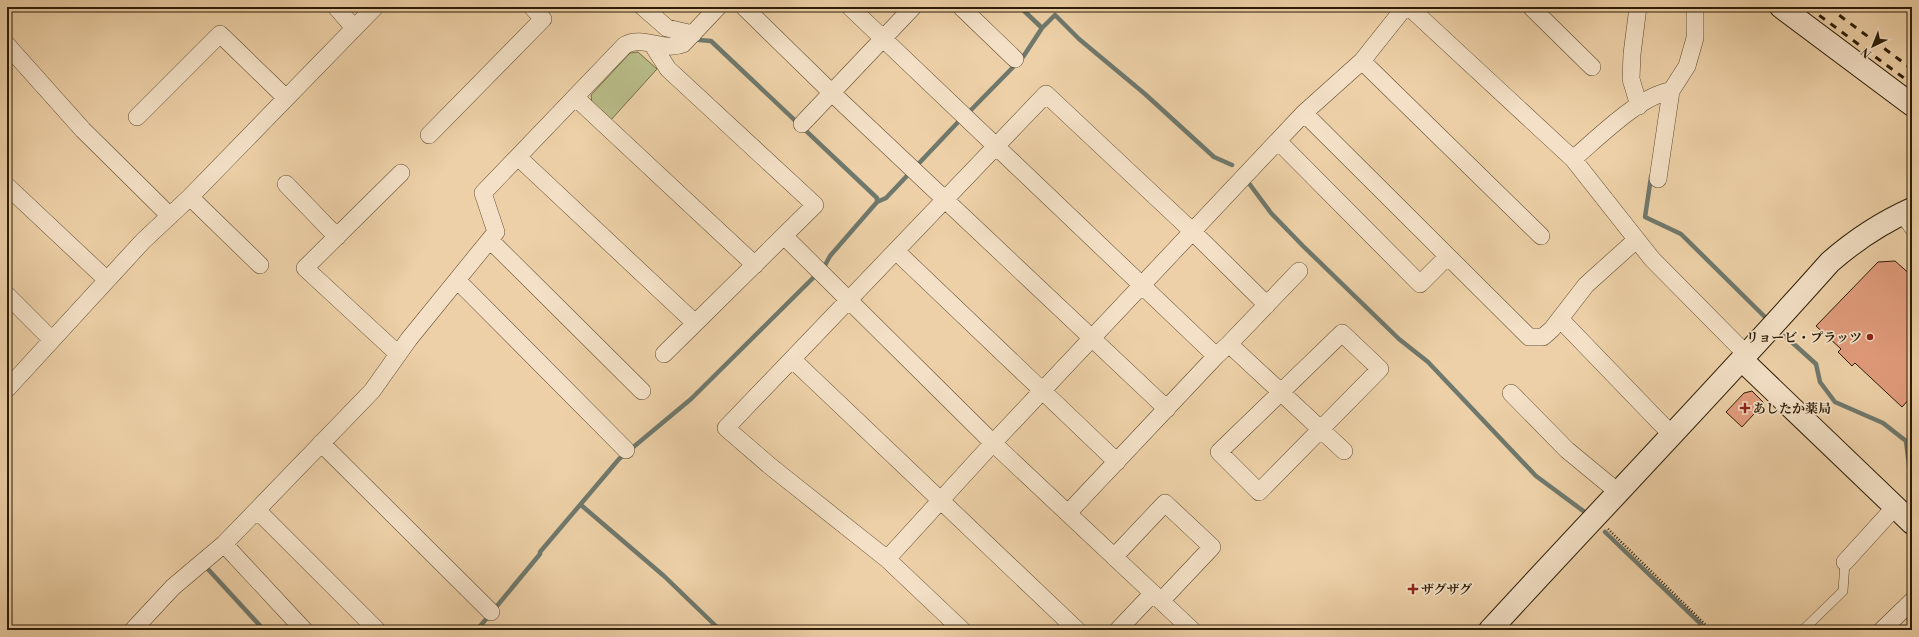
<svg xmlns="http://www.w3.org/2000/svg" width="1919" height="637" viewBox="0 0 1919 637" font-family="'Libre Bodoni','Noto Serif JP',serif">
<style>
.green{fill:#b8bb87;stroke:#726c46}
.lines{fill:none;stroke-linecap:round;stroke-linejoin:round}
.stream{stroke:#6f786c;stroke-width:4.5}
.building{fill:#e29c7d;stroke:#2d1d06}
.lane-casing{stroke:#5d4a2e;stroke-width:10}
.street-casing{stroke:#5d4a2e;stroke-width:18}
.secondary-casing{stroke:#2d1d06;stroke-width:24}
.path{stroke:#2d1d06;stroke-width:2.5;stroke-dasharray:1 2;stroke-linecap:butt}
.lane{stroke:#f3e0c6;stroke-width:9}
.street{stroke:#f3e0c6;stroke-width:17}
.secondary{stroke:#f3e0c6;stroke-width:22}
.rail{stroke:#2d1d06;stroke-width:3;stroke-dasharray:7 7;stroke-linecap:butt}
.poi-dot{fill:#8f2418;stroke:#f3e0c6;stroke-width:1.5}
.labels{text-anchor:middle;stroke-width:3.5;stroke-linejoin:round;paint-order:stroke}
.poi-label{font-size:13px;font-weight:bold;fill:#2d1d06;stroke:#f3e0c6;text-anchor:start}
</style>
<rect width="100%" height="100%" fill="#edd0a7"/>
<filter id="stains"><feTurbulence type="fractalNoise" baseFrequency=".005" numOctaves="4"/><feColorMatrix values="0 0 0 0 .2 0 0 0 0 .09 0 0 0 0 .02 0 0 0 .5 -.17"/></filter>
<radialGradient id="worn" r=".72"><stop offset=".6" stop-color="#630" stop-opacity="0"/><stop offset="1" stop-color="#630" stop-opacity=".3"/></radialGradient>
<path class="green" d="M638 52 657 69 610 121 592 103 591 95 630 53Z"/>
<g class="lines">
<path class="stream" d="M632 7 640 13
M1020 7 1042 28 1055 15 1079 39 1145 94 1214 157 1232 165
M699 40 711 41 877 198V202
M970 111 1023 57 1042 28
M1651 177 1645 217 1681 234 1766 318
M1248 182 1271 213 1303 246 1399 339 1428 362 1536 476 1586 513
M823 269 830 256 877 202 886 198 960 120
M1785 336 1816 364 1820 382 1835 402 1883 423 1906 441 1909 465 1912 473
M581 505 664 576 720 630
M1605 532 1707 630
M206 567 264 630
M477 630 540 554V552L619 459 691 399 817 274"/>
</g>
<path class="building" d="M1895 261 1912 276V396L1902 407 1855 363 1852 366 1838 352 1841 349 1816 326 1878 262Z
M1752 391 1764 403 1742 427 1726 412 1744 393Z"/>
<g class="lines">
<g class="lane-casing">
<path id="lane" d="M1899 215 1912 233
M1804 629 1843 591 1845 562"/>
</g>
<g class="street-casing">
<path id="street" d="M336 7 354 28
M643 7 667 28 693 34
M744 7 832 93 1167 409
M850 7 1216 356 1229 344 1344 451
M961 7 1015 59
M1409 7 1573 159 1652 259 1747 355
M1531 7 1592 67
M1638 7 1632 54 1631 79 1639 106
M652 44 668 69 815 205 664 354
M7 45 83 130 170 216
M1362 61 1541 236
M575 97 755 265
M1304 113 1529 337H1543L1552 329 1586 285 1636 240
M137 117 220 34 286 98
M802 124 913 7
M429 135 543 19 532 7
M1278 141 1420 284 1447 257
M518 157 695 323
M1573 159C1597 139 1640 95 1671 91
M1658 179 1671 91 1687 66 1695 38V7
M286 184 337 237
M7 186 107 280
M190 197 260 265
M784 236 993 443 1192 630
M490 240 642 391
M896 251 1117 462
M457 280 626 450
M7 295 52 340
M1560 319 1671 434
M1342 333 1380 369 1259 492 1219 452Z
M1229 344 1299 271
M398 354 305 268 401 173
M793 360 1077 630
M7 389 143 241 190 197 375 7
M1511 393 1567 450 1618 492
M321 443 491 612
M257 510 377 630
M1068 513 1216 356
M224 544 304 630
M1114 557 1165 503 1212 547 1161 601
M887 559 993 443 1304 113 1362 61 1405 7
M1845 562 1894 508
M133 630 173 587 224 544 372 391 409 339 496 232 483 193 625 45C643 35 664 52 683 44L718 7
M962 630 887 559 770 466 726 428 1046 94 1192 231 1267 305
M1118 630 1153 593
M1882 630 1912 601"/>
</g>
<g class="secondary-casing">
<path id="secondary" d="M1781 7 1912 105
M1742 360 1912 523
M1490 630C1603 507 1719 387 1830 262 1854 241 1883 222 1912 209"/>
</g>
<path class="path" d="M1608 529 1711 630"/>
<use href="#lane" class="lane"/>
<use href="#street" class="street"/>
<use href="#secondary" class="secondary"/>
<path class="rail" d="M1808 7 1912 84
M1828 7 1912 69
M1904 7 1912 13"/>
</g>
<g class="poi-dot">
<circle cx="1870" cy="337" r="4"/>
<path d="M1743 402h4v4h4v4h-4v4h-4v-4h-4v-4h4z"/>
<path d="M1411 583h4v4h4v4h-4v4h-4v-4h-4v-4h4z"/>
</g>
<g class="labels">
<g class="poi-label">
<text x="1862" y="342" text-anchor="end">リョービ・プラッツ</text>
<text x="1753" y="413">あしたか薬局</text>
<text x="1421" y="594">ザグザグ</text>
</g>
</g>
<rect width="1919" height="637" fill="none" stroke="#edd0a7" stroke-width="24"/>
<rect x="8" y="8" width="1903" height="621" fill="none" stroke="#2d1d06" stroke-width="2"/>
<rect x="12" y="12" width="1895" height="613" fill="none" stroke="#2d1d06"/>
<g transform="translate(1873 46) rotate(223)" stroke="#f3e0c6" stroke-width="3" paint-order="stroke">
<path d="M0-3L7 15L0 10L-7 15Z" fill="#2d1d06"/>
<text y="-6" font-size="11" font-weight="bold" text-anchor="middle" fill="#2d1d06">N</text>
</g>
<rect width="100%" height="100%" filter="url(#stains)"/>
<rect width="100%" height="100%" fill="url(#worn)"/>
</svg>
